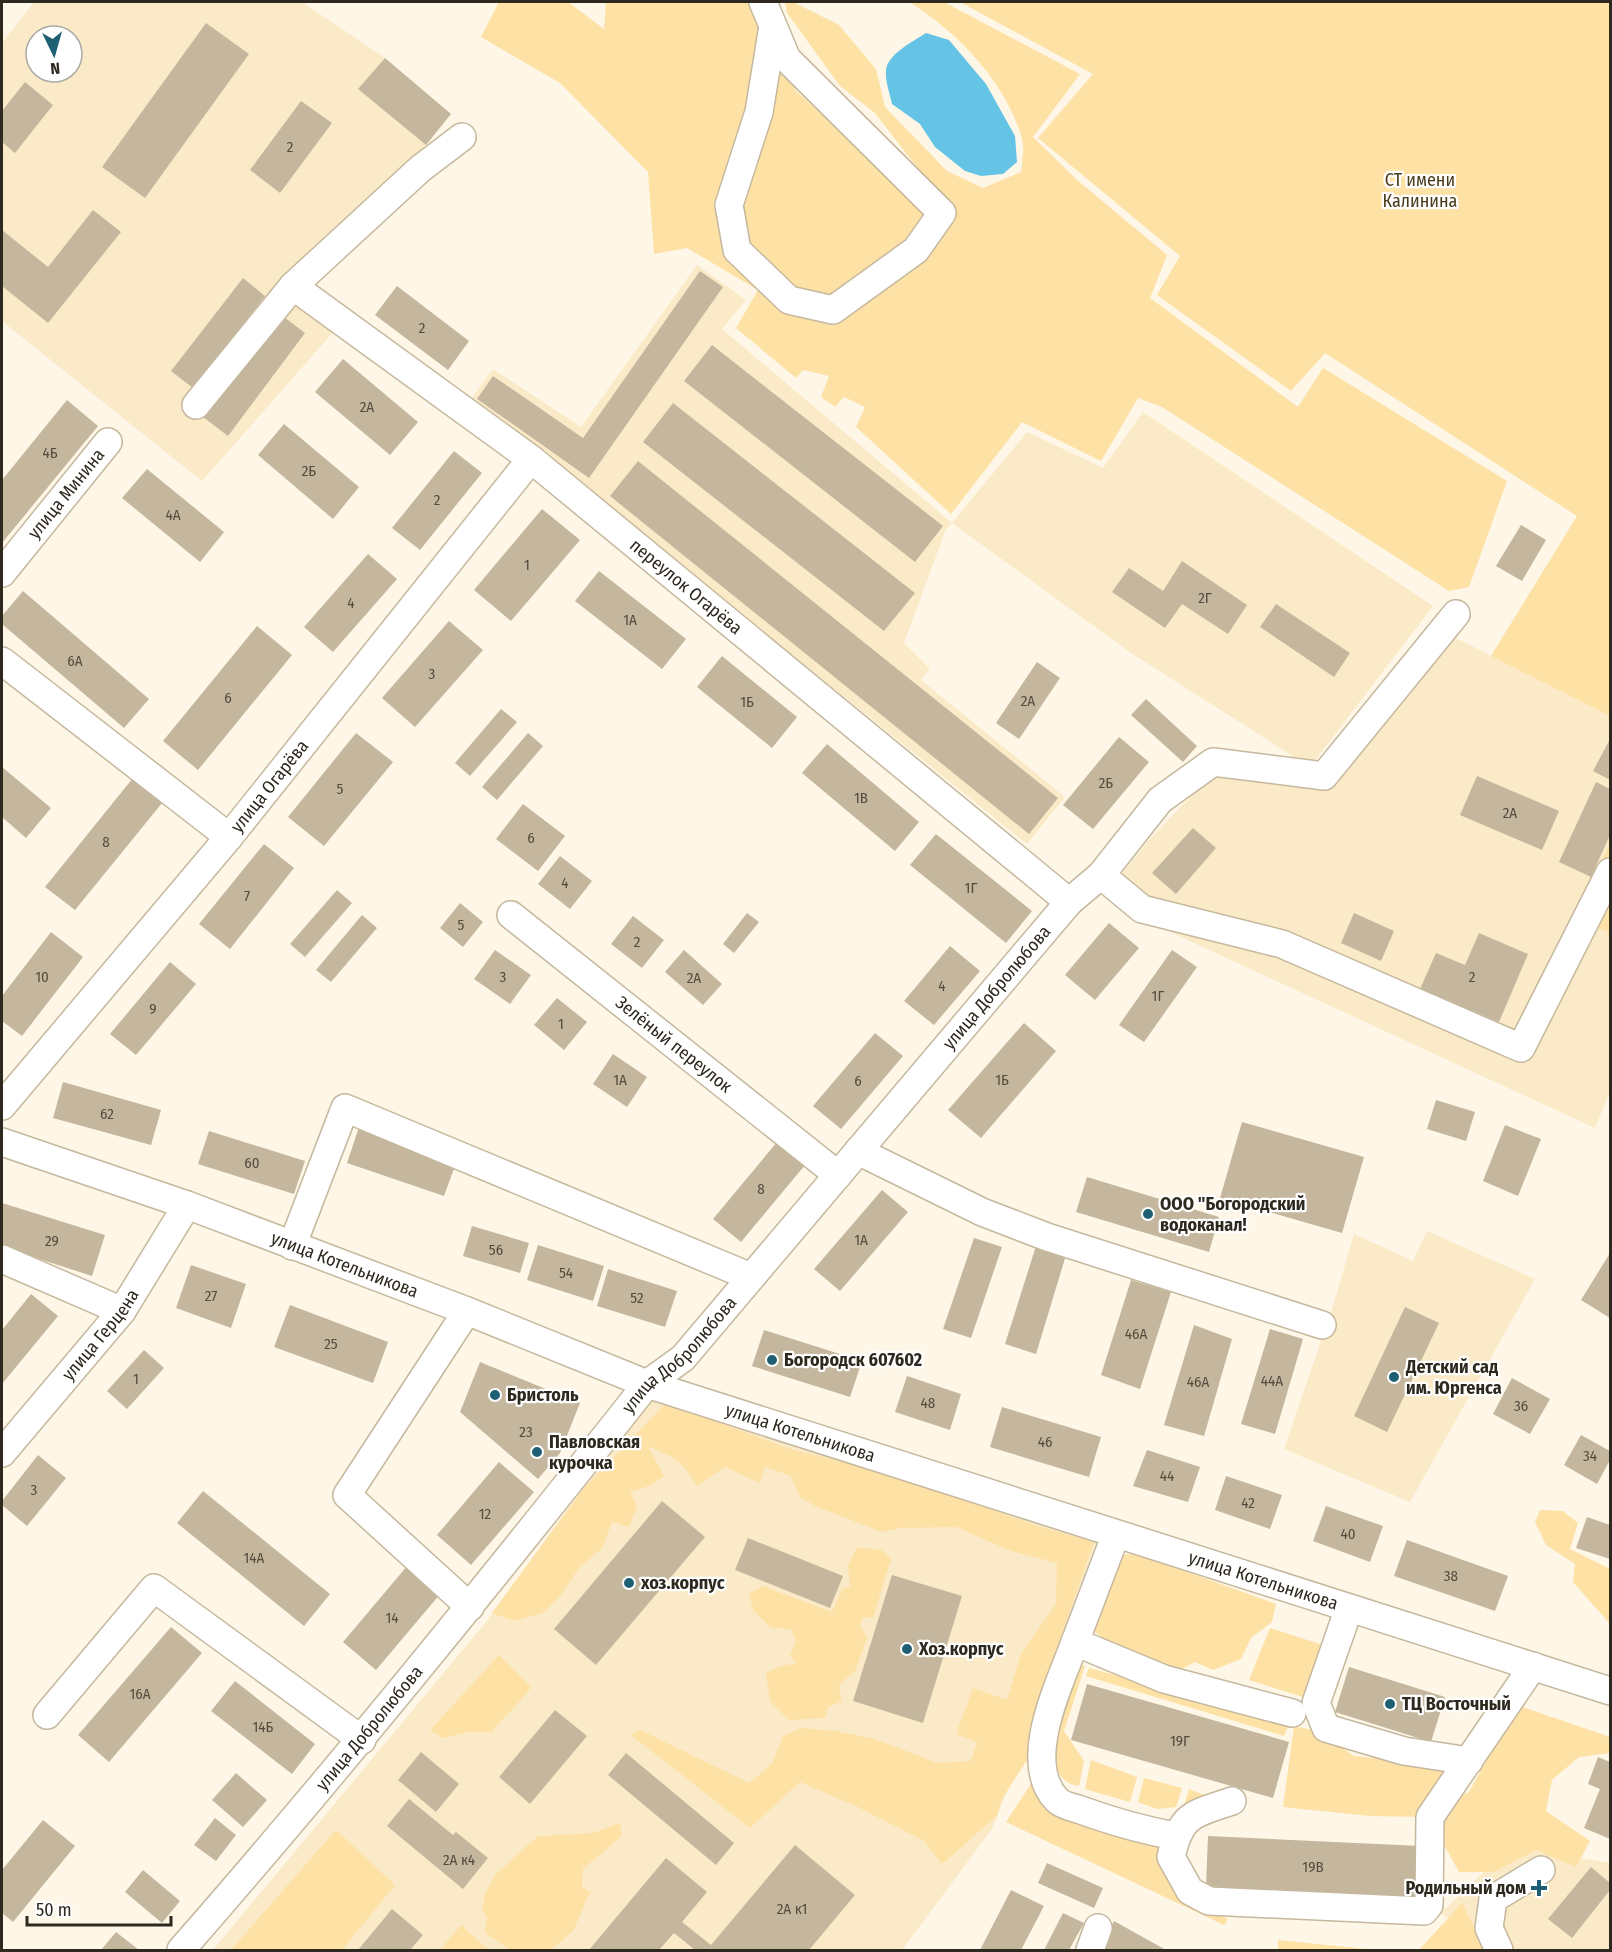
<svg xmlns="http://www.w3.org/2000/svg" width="1612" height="1952" viewBox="0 0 1612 1952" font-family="'Fira Sans Condensed',sans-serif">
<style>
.built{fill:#fbeac7;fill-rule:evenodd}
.green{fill:#fee1a5}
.water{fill:#65c4e6}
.building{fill:#c4b79d}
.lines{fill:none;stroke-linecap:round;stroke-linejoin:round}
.minor-casing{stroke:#c5b89e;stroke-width:30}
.minor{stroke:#fff;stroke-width:27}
.poi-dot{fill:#1e5f74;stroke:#fff;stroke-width:2}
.labels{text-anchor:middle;stroke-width:4.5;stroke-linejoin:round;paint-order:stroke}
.number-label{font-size:15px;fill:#544c3e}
.park-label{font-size:18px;fill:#4a3b1a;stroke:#fff}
.street-label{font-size:18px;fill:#2e291e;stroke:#fff}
.poi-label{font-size:18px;font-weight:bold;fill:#2e291e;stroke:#fff;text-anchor:start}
</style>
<rect width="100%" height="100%" fill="#fef6e6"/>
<path class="built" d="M34 2H302L385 58 451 114 426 145 278 285 335 330 202 481 2 321V43ZM36 36H72V72H36Z
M697 265 746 300 722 329 952 523 1027 432 1103 468 1143 412 1433 606 1310 767 1131 653 952 523 946 529 904 643 930 669 921 680 1065 797 1027 844 800 661 469 402 493 369 581 427Z
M1448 634 1610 716V843L1573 920 1607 931 1610 937V1091L1595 1128 1166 930 1104 896 1149 840 1215 771 1322 788Z
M1427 1231 1535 1279 1410 1502 1284 1449 1333 1306 1354 1234 1413 1261Z
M648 1397 833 1443 1015 1517 1106 1542 992 1829 902 1950H213L486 1622Z
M1511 1846 1610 1863V1950H1491L1441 1913Z"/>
<path class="green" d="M499 2H568L604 29 606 2H753L759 21 796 91 933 215 947 206 875 113 840 86 787 13 785 2H793L839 25 876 69 885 107 947 171 983 188 1021 172C1022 161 1025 146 1021 135 1004 80 956 31 909 2H944L1080 74 1033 137 1077 180 1167 255 1150 298 1298 407 1323 368 1507 481 1469 587 1449 591 1162 407 1138 398 1101 461 1022 422 951 514 856 427 865 407 844 397 835 407 821 397 829 376 803 370 796 378 736 328 758 290 687 248 654 254 648 172 560 83 481 37Z
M960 2H1610V716L1491 656 1577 516 1325 353 1291 391 1157 295 1180 256 1038 138 1093 74Z
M1610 843V937L1606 931 1573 920Z
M666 1403 790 1449 896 1475 1040 1527 1094 1542 1043 1688 1027 1760 1002 1799 997 1816 942 1864 924 1841 858 1807 800 1782 750 1828 631 1735 640 1730 749 1783 772 1764 783 1736 801 1728 836 1731 875 1739 937 1763 971 1761 977 1742 956 1734 973 1688 1007 1700 1021 1654 1056 1604 1057 1563 1011 1551 956 1527 899 1528 882 1532 817 1507 800 1497 791 1476 765 1467 760 1483 725 1467 697 1486C683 1461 673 1457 648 1446L664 1476 649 1486 630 1492 637 1506 629 1527 612 1522 602 1548 579 1568 561 1595 543 1613 514 1621 492 1613 584 1488Z
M1540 1510 1563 1511 1578 1523 1570 1549 1610 1569V1624L1573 1582 1575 1564 1546 1545 1535 1522Z
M857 1547 882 1550 891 1559 873 1618 863 1617 860 1625 867 1638 855 1671 839 1685 842 1701 828 1707 825 1718 789 1720 770 1701 766 1673 781 1666 797 1663 790 1656 796 1641 791 1629 771 1628 753 1610 749 1594 762 1586 832 1612 842 1589 850 1587 848 1566Z
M1137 1554 1276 1604 1272 1622 1251 1638 1241 1659 1213 1670 1195 1662 1176 1672 1113 1646 1090 1628 1112 1555Z
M1270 1628 1326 1646 1306 1698 1249 1680Z
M499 1655 531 1687C520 1704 504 1715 492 1732H468L443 1738 430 1730Z
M1072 1662 1085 1666 1064 1731 1084 1761 1079 1786C1031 1780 1065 1690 1072 1662Z
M1089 1668 1290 1722 1284 1736 1086 1676Z
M1517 1705 1610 1737V1753L1579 1757 1552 1780 1546 1811 1590 1841 1576 1867 1536 1850 1494 1872H1459L1441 1839 1435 1808 1469 1792Z
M1294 1726 1317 1731 1354 1756 1457 1767 1424 1817 1370 1816 1283 1807Z
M1091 1760 1137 1777 1130 1802 1085 1789Z
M1038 1773 1041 1804 1110 1828 1152 1838 1206 1910 1228 1919 1224 1925 1006 1822Z
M1144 1778 1182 1788 1176 1807 1157 1809 1138 1802Z
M1189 1789 1217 1800 1184 1806Z
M620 1823 622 1836 583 1869 582 1887 590 1892 573 1931 551 1950H510L485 1933 487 1917 482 1910 485 1894 495 1875 538 1836 593 1833Z
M336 1830 395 1885 342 1950H231Z
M1462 1903 1486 1950H1419Z
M461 1925 489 1950H440Z
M1278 1940 1376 1950H1278Z"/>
<path class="water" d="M926 33 949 40 986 84 1015 136 1017 162 1003 174 981 176 965 171 935 147 920 124 892 104C890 94 885 81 886 71 887 54 914 41 926 33Z"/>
<path class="building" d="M206 23 249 54 145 198 102 167Z
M385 58 451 114 426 145 358 89Z
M25 82 53 105 15 153 2 142V111Z
M301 101 332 123 280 193 250 170Z
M93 210 121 232 48 323 2 286V230L48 267Z
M700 271 723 287 589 478 477 399 493 376 583 438Z
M243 278 265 296 193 388 171 371Z
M397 286 469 341 448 370 375 315Z
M280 314 305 333 228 436 203 417Z
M712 345 943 526 915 562 684 381Z
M343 359 418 422 390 455 315 392Z
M67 400 98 426 2 543V480Z
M673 403 915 593 884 631 643 442Z
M284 424 359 487 333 519 258 455Z
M454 451 482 473 420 550 392 528Z
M638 461 1058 798 1029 834 610 496Z
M147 469 224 532 200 562 122 498Z
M542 509 580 540 511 621 474 590Z
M1521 525 1546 540 1522 581 1496 566Z
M368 554 397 579 333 652 304 627Z
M1182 561 1247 605 1228 634 1182 604 1165 628 1112 592 1129 568 1163 591Z
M599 571 686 639 662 669 575 601Z
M23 591 149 699 124 728 2 624V616Z
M1276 604 1350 653 1334 677 1260 627Z
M449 621 483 650 415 727 382 698Z
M257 626 292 655 198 770 163 741Z
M722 656 797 717 772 748 697 687Z
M1037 662 1060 678 1019 739 996 723Z
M1146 699 1197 746 1183 762 1131 715Z
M501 709 517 722 470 776 455 763Z
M356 733 393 762 324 846 288 817Z
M528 733 543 746 497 800 482 787Z
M1119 737 1149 762 1093 829 1063 805Z
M1609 741 1610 742V780L1593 771Z
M827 744 919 822 895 851 802 773Z
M2 767 51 808 26 838 2 817Z
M137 773 167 797 75 910 45 887Z
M1477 776 1559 811 1542 850 1460 815Z
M1596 782 1610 789V835L1591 877 1559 862Z
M523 804 565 836 538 871 496 839Z
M1193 828 1216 848 1176 894 1152 873Z
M936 834 1032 911 1006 943 910 865Z
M264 844 294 868 230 949 199 924Z
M560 856 592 881 570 909 538 884Z
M337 890 352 903 305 957 290 944Z
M460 903 483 922 463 947 440 928Z
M747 913 759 922 734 953 723 944Z
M1354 913 1394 931 1381 961 1341 943Z
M362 915 377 928 331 982 316 970Z
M633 916 664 940 642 968 611 944Z
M1109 923 1139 948 1095 1000 1065 975Z
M51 932 83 957 22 1036 2 1021V996Z
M1479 933 1528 954 1499 1022 1420 989 1436 953 1465 965Z
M950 946 980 971 934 1025 904 1001Z
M495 950 531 975 510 1004 474 979Z
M684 950 722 984 703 1005 665 972Z
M1172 950 1197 967 1144 1042 1119 1025Z
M170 962 196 984 136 1055 110 1034Z
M557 998 587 1022 564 1050 534 1025Z
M1024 1023 1056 1051 981 1138 948 1110Z
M875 1033 903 1056 841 1129 813 1106Z
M613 1054 647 1077 627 1107 593 1084Z
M63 1082 161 1110 151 1145 53 1118Z
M1436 1100 1475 1112 1466 1141 1427 1129Z
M1242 1122 1364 1157 1342 1233 1220 1198Z
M1505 1125 1541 1139 1518 1196 1483 1181Z
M359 1127 456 1163 444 1196 347 1163Z
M209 1131 305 1161 294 1194 198 1164Z
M782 1136 810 1159 741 1242 713 1219Z
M1087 1177 1219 1217 1209 1252 1076 1212Z
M882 1190 908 1212 840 1291 814 1269Z
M2 1203 105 1235 92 1276 2 1247Z
M472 1226 529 1243 520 1273 463 1256Z
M974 1238 1002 1247 971 1338 943 1329Z
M538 1245 604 1266 593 1301 527 1280Z
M1036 1246 1066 1255 1036 1354 1005 1344Z
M1610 1253V1318L1581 1300Z
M191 1265 246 1284 231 1328 176 1308Z
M608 1269 677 1291 665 1327 597 1306Z
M1131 1280 1171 1292 1140 1389 1101 1375Z
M31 1294 58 1316 2 1384V1330Z
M290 1305 388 1342 373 1383 274 1347Z
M1405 1307 1439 1323 1387 1432 1354 1416Z
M1194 1325 1232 1339 1204 1436 1164 1425Z
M1270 1329 1303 1339 1275 1434 1241 1424Z
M764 1330 862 1361 850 1397 752 1366Z
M144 1350 164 1368 127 1409 107 1391Z
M480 1362 580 1403 560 1453 538 1479 460 1412Z
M907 1376 961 1394 950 1430 895 1412Z
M1512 1378 1550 1399 1530 1434 1493 1414Z
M1002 1407 1101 1437 1089 1477 990 1447Z
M1581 1435 1610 1451V1460L1597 1484 1564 1465Z
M1147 1450 1200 1467 1188 1502 1133 1486Z
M38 1455 66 1478 27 1526 2 1505V1501Z
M499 1462 534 1492 471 1565 437 1535Z
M1226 1476 1282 1495 1270 1529 1215 1510Z
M203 1491 330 1594 304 1626 177 1523Z
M662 1501 705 1537 596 1665 554 1629Z
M1326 1506 1383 1526 1370 1562 1313 1541Z
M1587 1517 1610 1525V1559L1576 1548Z
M748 1538 843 1576 830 1608 735 1570Z
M1407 1540 1508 1576 1495 1611 1394 1576Z
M408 1565 441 1593 376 1670 343 1642Z
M892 1575 962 1596 923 1723 853 1701Z
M171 1627 202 1653 109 1762 78 1735Z
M1349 1667 1445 1697 1431 1742 1335 1712Z
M235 1681 315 1744 292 1774 211 1711Z
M1087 1684 1289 1742 1273 1798 1071 1740Z
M555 1710 587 1736 530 1804 499 1777Z
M421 1752 459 1784 436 1812 398 1780Z
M626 1753 734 1843 716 1865 608 1775Z
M1598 1757 1610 1762V1839L1584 1828 1600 1789 1588 1784Z
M236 1773 267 1800 243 1827 212 1800Z
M409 1799 453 1835 456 1832 488 1858 463 1889 387 1826Z
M215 1818 236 1835 216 1861 194 1845Z
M43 1820 75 1846 13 1922 2 1913V1870Z
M1208 1836 1420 1846 1418 1897 1206 1887Z
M795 1845 855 1895 809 1950H695L674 1933 659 1950H589L666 1858 707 1892 682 1922 711 1945Z
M1047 1863 1103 1888 1094 1908 1038 1883Z
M1591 1867 1610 1883V1890L1572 1938 1548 1919Z
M143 1870 180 1901 162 1923 125 1892Z
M1011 1890 1044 1906 1021 1950H980Z
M392 1909 423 1935 410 1950H358Z
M1063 1913 1084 1923 1069 1950H1044Z
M1114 1921 1166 1950H1098Z
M116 1932 139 1950H101Z"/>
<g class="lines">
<g class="minor-casing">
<g id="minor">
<path d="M763 2 787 59 942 213 916 250 833 310 789 300 737 250 729 205 759 112 773 26"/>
<path id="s1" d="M293 286 531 459 1069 902"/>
<path d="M196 405 293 286 420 169 462 137"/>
<path id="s2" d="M2 573 108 442"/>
<path d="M2 661 229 837"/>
<path d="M1101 875 1142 909 1282 944 1521 1048 1610 872"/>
<path id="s3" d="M511 915 838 1175"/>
<path id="s4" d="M2 1106 229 837 531 459"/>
<path id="s5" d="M2 1142 187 1205 467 1311 647 1384 1610 1691"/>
<path d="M858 1151 982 1212 1047 1237 1322 1325"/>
<path d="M292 1246 345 1108 751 1277"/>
<path d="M2 1259 122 1311"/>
<path d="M467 1311 347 1495 470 1607"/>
<path id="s6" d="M2 1453 122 1311 187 1205"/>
<path d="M1349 1608 1316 1703 1326 1728 1404 1751 1469 1761"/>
<path d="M1075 1642 1116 1534"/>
<path d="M47 1715 154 1588 362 1740"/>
<path d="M1232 1801C1194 1814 1181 1813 1171 1857L1190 1891 1209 1901 1424 1911 1429 1905 1430 1817 1533 1666"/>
<path d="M1176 1836C1141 1830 1111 1821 1078 1809 1071 1807 1062 1805 1057 1800 1020 1762 1060 1684 1075 1642L1164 1679 1292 1713"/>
<path id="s7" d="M181 1950C342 1766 495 1576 647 1384L683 1358 1069 902 1101 875 1160 800 1213 762 1324 776 1456 614"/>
<path d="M1090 1950 1098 1928"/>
<path d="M1499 1950 1489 1928 1493 1899 1541 1870"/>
</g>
</g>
<use href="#minor" class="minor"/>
</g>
<g class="poi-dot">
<circle cx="1148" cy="1214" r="6"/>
<circle cx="772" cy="1360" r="6"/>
<circle cx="1394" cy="1377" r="6"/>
<circle cx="495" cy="1395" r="6"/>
<circle cx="537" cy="1452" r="6"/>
<circle cx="629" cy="1583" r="6"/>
<circle cx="907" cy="1649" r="6"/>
<circle cx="1390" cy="1704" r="6"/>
<path d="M1536 1879h6v6h6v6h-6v6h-6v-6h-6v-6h6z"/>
</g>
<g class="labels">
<g class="number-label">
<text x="290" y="152">2</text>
<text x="422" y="333">2</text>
<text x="367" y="412">2А</text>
<text x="50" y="458">4Б</text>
<text x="309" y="476">2Б</text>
<text x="437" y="505">2</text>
<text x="173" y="520">4А</text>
<text x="527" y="570">1</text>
<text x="1205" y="603">2Г</text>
<text x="351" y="608">4</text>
<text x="630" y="625">1А</text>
<text x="75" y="666">6А</text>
<text x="432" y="679">3</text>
<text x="228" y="703">6</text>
<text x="1028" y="706">2А</text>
<text x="747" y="707">1Б</text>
<text x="1106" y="788">2Б</text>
<text x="340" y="794">5</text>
<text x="861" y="803">1В</text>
<text x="1510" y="818">2А</text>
<text x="531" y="843">6</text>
<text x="106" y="847">8</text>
<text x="565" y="888">4</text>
<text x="971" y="893">1Г</text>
<text x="247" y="901">7</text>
<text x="461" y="930">5</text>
<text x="637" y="947">2</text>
<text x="42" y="982">10</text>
<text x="503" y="982">3</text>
<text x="1472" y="982">2</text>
<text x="694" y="983">2А</text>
<text x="942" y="991">4</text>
<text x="1158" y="1001">1Г</text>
<text x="153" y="1014">9</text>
<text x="561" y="1029">1</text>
<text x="620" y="1085">1А</text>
<text x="1002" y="1085">1Б</text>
<text x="858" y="1086">6</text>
<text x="107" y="1119">62</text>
<text x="252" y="1168">60</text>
<text x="761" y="1194">8</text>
<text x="861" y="1245">1А</text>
<text x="52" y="1246">29</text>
<text x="496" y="1255">56</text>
<text x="566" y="1278">54</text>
<text x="211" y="1301">27</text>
<text x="637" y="1303">52</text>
<text x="1136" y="1339">46А</text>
<text x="331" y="1349">25</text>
<text x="136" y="1384">1</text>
<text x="1272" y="1386">44А</text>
<text x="1198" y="1387">46А</text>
<text x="928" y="1408">48</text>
<text x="1521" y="1411">36</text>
<text x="526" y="1437">23</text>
<text x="1045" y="1447">46</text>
<text x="1590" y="1461">34</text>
<text x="1167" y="1481">44</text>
<text x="34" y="1495">3</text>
<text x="1248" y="1508">42</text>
<text x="485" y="1519">12</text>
<text x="1348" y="1539">40</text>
<text x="254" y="1563">14А</text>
<text x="1451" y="1581">38</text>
<text x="392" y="1623">14</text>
<text x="140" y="1699">16А</text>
<text x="263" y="1732">14Б</text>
<text x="1180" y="1746">19Г</text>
<text x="459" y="1865">2А к4</text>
<text x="1313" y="1872">19В</text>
<text x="792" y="1914">2А к1</text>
</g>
<g class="park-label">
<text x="1420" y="186">СТ имени<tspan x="1420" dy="21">Калинина</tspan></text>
</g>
<g class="street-label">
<text dy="6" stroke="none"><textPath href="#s2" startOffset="102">улица Минина</textPath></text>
<text dy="6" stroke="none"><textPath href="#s1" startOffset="495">переулок Огарёва</textPath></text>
<text dy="6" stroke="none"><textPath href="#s4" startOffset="417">улица Огарёва</textPath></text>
<text dy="6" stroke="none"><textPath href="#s7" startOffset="1263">улица Добролюбова</textPath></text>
<text dy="6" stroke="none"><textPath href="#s3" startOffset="208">Зелёный переулок</textPath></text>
<text dy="6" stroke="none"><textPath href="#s5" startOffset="364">улица Котельникова</textPath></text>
<text dy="6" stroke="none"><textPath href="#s6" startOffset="154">улица Герцена</textPath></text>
<text dy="6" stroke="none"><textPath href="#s7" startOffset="777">улица Добролюбова</textPath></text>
<text dy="6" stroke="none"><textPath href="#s5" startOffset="850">улица Котельникова</textPath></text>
<text dy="6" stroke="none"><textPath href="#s5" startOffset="1336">улица Котельникова</textPath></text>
<text dy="6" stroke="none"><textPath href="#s7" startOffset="291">улица Добролюбова</textPath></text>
</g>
<g class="poi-label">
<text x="1160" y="1210">ООО "Богородский<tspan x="1160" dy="21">водоканал!</tspan></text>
<text x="784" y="1366">Богородск 607602</text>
<text x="1406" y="1373">Детский сад<tspan x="1406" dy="21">им. Юргенса</tspan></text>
<text x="507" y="1401">Бристоль</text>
<text x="549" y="1448">Павловская<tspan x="549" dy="21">курочка</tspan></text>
<text x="641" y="1589">хоз.корпус</text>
<text x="919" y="1655">Хоз.корпус</text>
<text x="1402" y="1710">ТЦ Восточный</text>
<text x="1526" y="1894" text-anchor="end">Родильный дом</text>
</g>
</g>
<rect width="1612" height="1952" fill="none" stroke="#2e291e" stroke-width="6"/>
<g transform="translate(54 54) rotate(175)"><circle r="28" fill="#ffffff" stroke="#aba9a5" stroke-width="1.5"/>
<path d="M0-4.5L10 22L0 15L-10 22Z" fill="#1e5f74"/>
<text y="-9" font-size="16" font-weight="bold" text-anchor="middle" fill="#2e291e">N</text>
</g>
<path d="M27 1916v9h144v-9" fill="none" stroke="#2e291e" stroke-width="3"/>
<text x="36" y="1916" font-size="18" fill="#2e291e" stroke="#ffffff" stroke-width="4.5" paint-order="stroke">50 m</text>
</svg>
